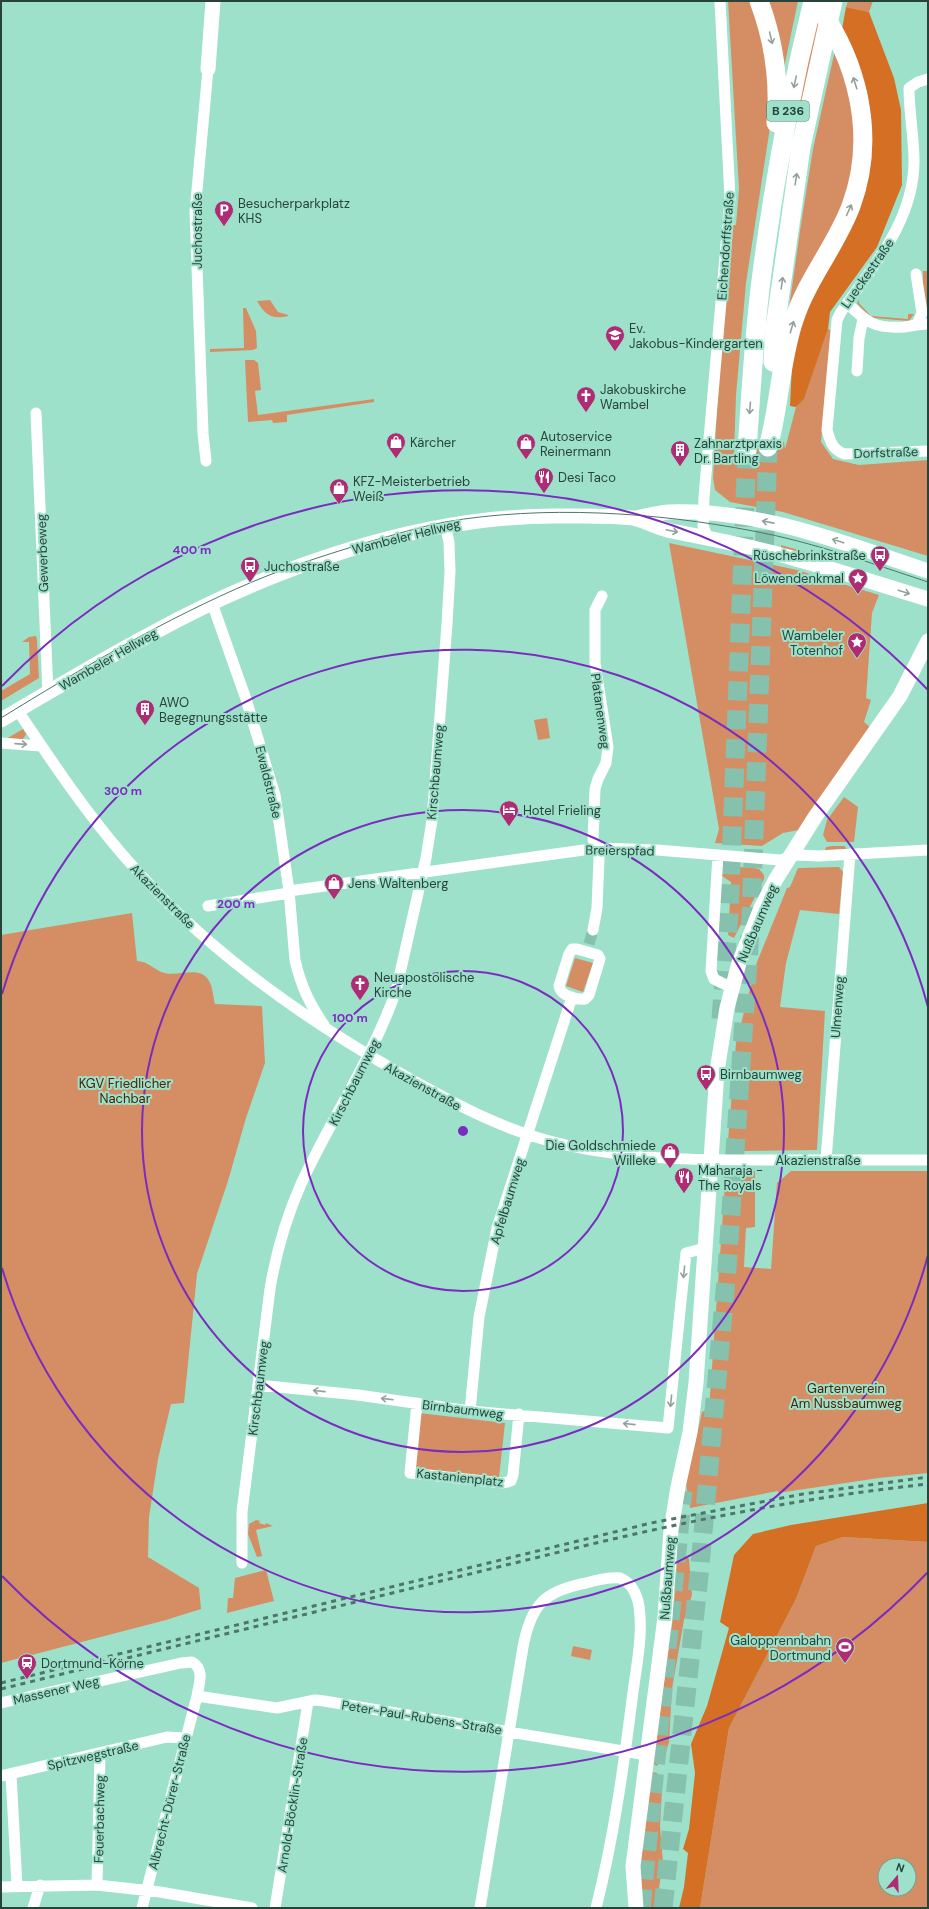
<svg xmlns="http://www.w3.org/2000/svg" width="929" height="1909" viewBox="0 0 929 1909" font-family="'DM Sans',sans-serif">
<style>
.green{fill:#d58e63;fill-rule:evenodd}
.forest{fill:#d46f24}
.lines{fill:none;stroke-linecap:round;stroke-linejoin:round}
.street-tunnel{stroke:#86c1ae;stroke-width:11;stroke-dasharray:11 5.5;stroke-linecap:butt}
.highway-tunnel{stroke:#86c1ae;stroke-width:19;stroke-dasharray:19 10;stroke-linecap:butt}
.street{stroke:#fff;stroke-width:11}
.secondary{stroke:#fff;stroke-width:15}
.highway{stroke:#fff;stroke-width:19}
.tram{stroke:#4d7669;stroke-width:1}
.rail{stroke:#4d7669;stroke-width:3;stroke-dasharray:5 5;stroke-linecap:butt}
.oneway{stroke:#93a19c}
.ring{fill:none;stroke:#7b2cbf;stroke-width:2}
.labels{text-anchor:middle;stroke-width:4;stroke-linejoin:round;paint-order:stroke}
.shield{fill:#9ee1cb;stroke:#4b7266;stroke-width:1}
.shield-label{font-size:12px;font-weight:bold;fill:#27433a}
.poi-label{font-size:13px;fill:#27433a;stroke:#9ee1cb;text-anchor:start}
.street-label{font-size:13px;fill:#27433a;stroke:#9ee1cb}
.park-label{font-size:13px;fill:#4a2205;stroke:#9ee1cb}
.centre{fill:#7b2cbf;stroke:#9ee1cb;stroke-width:2}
.ring-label{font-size:12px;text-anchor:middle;font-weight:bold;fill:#7b2cbf;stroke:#9ee1cb;stroke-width:4;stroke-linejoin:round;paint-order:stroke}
</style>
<rect width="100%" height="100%" fill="#9ee1cb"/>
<path class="green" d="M728 1H752L762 26 773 108 746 283 736 395 734 454 784 442 785 449 796 407 804 398 828 329 831 330 821 442 833 459 859 465 928 460V556L783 512 730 502 715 490 713 478 718 392 732 225H736L739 189Z
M764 1H798L784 68Z
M848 1H873L869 12 846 7Z
M816 19 820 20 802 106 798 105Z
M835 50 852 103 856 155 845 204 788 315 801 224 813 149Z
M923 271H928V314L923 283Z
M270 300 278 312 288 315V316C272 320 265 315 257 301Z
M859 300V303L871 316 908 319V314H914L909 321 875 318 872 320 857 303Z
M243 308H246L256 331 257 348 253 350 210 352V349L244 348Z
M245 360H254L258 363 261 390 255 391 258 415 374 399V402L287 415V422L273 423 272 420 248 422Z
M669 543 797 570 879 595 872 613 866 698 871 700 864 722 870 727 799 830 783 833 762 846 715 843 719 829Z
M781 545 827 558 826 561 781 549Z
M36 636 37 640 39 678 1 701V691L30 674 29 642H22L29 637Z
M547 718 550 738 538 740 534 720Z
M23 729 26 734C23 743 14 740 6 739Z
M844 797 858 807 854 842H827L823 835 827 820Z
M832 846H845L846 849 825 850 826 847Z
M722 866 754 868 759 869 764 875V879L734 938 728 935 731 882 722 876Z
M839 867 843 872 839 914 800 910 786 963 780 1007 825 1011 817 1150 741 1151 731 1147 728 1141 736 1043 757 962 787 888 790 887 798 868Z
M132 913 137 961C148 961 155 971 165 973 179 977 202 964 210 983 213 989 213 997 215 1004L262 1006 265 1063 246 1118 228 1181 197 1274 184 1403 171 1404 158 1459 149 1517 148 1557 199 1588 201 1609 166 1620 1 1663V935Z
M575 958 593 963 583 992 566 986Z
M741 1171H755V1227L746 1228 744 1267 771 1269 777 1183 791 1171H928V1473L879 1478 778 1493V1491L690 1508 686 1484 702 1412 709 1409 725 1185 731 1174Z
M419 1413 505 1423 499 1478 413 1470Z
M256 1520 260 1521 259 1523 265 1525 266 1523 273 1526 256 1530 262 1556 257 1557 248 1534 249 1524Z
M843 1537 928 1542V1908H700L729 1728 796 1599 816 1546ZM885 1865H909V1889H885Z
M678 1549 689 1559 692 1595 684 1620 672 1689 669 1742 666 1752 657 1766 653 1764 673 1617Z
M266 1570 274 1601 227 1613 228 1598H233L235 1578Z
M573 1646 592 1650 590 1660 571 1656Z
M651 1772 657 1773 661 1780 662 1790 660 1826 663 1862 656 1908H641L639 1869Z"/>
<path class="forest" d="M846 7 869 12 894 78 901 110 902 185 877 247 830 312 828 329 804 399 796 407 790 406 793 345 871 128 867 91 842 29Z
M928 1503V1542L843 1537 816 1546 796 1599 729 1728 700 1908H679L684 1887 688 1853 683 1849 689 1829 695 1773 691 1744 707 1706 729 1628 720 1622 734 1555 753 1534 791 1525Z"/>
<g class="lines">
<path class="street-tunnel" d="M589 944 593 930"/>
<path class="highway-tunnel" d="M721 1019 729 914 747 451
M641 1908 683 1491
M663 1908 699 1576 727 1269 751 917 768 447"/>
<path class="street" d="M928 79 918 82 909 88C909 112 914 137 914 161 914 221 873 266 841 312L837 320 827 430C830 441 832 449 844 454L928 451
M916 274 922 313 917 324
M847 303C866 322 875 329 904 327 912 326 919 324 928 324
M857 371 859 338 863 319
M36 413 48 693
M206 461 203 433 195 212 208 69
M708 538 703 526 704 497 730 198 720 1
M212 603 246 699 275 795 289 891 295 960C301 986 309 1003 324 1025
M18 711C51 760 84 810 123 855 200 945 296 1014 398 1072 454 1103 502 1131 566 1145 631 1160 699 1160 765 1160 820 1160 874 1160 928 1160
M1 743 41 746
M718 855 711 971 714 979 732 988
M289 891 598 848 657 850 780 860 798 855 819 856 928 850
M208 906 289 893
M593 930 597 908 599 858 598 848 593 840 595 789 598 779 606 763 608 747 595 663V610L602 596
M572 949H577L598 955 600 959 589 995 585 999C576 1000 561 996 559 986L569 954Z
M826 1160 850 854
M258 1385 358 1395 470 1411 668 1428 686 1253 705 1248
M417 1403 410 1473 503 1483 511 1481 513 1475 519 1414
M470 1411 479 1317 497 1228 572 997
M242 1563V1512L270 1289C276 1253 286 1218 301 1184 331 1119 372 1059 396 991L426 858 432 820 447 624 450 571 449 542 445 525
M197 1696 277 1708 315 1700 324 1701 647 1755
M1 1703 181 1663 192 1662C205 1669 199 1684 197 1696L142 1908
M11 1774 17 1886
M1 1776 167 1737 185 1738
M97 1885 100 1753
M1 1887 97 1885 160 1892 252 1908
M33 1908 40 1885
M275 1908 308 1702
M480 1908 523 1647C531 1605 544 1591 586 1583 597 1580 609 1577 620 1578 630 1582 635 1590 638 1601 644 1629 637 1663 633 1692 624 1764 614 1837 596 1908"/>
<path class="secondary" d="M208 69 213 1
M636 518C646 516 658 513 669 512 759 509 844 543 928 571
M1 720C51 691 100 661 151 634 271 568 421 515 559 516 583 516 609 515 633 518 646 521 658 528 671 531 712 539 755 547 796 559 840 571 884 586 928 599
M636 1908 633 1866 665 1617 671 1530 678 1487 690 1432 696 1383 717 1071 727 1008 739 963 761 908 776 879 815 817 900 696 928 641"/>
<path class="highway" d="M759 1C774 41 780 80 776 123
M773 362 775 328 801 147 833 1
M768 447C780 405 780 361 794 320 807 279 836 246 851 206 877 136 858 59 814 1
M747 451C751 392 754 332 762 273 774 181 791 90 813 1"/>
<path class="tram" d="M1 718C82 668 165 619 252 582 290 566 329 554 368 542 394 535 419 527 445 522 543 505 655 512 753 531 813 542 870 563 928 582"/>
<path class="rail" d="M1 1683 651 1523 803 1494 928 1477
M1 1689 596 1543C706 1517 816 1496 928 1484"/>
</g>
<defs><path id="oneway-shaft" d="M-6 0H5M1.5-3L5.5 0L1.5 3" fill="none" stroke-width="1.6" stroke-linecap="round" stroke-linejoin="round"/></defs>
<g class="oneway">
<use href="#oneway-shaft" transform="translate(771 38) rotate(77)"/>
<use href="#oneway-shaft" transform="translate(795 82) rotate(102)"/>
<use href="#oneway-shaft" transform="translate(855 83) rotate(-108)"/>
<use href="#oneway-shaft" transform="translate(796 179) rotate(-81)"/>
<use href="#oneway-shaft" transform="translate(849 210) rotate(-66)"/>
<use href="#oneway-shaft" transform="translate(782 283) rotate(-82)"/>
<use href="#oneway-shaft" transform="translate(792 327) rotate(-73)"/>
<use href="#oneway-shaft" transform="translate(750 408) rotate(94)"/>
<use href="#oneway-shaft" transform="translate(768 522) rotate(-169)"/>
<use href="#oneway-shaft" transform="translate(672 531) rotate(12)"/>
<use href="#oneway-shaft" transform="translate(838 541) rotate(-162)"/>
<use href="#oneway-shaft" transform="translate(904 592) rotate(18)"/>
<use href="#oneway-shaft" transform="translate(21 744) rotate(4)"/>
<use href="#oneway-shaft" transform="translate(684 1272) rotate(96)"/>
<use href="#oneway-shaft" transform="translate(319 1391) rotate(-174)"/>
<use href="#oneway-shaft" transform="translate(387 1399) rotate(-173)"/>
<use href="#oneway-shaft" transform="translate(671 1401) rotate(96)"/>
<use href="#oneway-shaft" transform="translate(629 1424) rotate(-174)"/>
</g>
<g class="ring">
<circle cx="463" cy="1131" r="160"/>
<circle cx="463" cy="1131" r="321"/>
<path d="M928 1255A481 481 0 0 1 2 1268M2 994A481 481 0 0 1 928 1007"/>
<path d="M928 1572A641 641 0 0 1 2 1576M2 686A641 641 0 0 1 928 690"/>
</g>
<defs>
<g id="parking-pin" transform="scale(1)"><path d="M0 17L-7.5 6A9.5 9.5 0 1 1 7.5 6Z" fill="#af2b73" stroke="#9ee1cb"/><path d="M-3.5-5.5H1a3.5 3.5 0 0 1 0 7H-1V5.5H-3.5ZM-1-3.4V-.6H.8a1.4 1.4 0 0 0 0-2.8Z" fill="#fff"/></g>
<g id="school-pin" transform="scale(1)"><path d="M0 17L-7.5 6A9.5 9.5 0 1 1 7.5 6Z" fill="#af2b73" stroke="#9ee1cb"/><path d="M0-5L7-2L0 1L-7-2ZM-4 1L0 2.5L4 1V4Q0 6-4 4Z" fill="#fff"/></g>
<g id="church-pin" transform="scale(1)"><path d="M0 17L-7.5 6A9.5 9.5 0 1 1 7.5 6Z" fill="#af2b73" stroke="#9ee1cb"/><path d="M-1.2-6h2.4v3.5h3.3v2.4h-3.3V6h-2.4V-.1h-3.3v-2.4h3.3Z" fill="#fff"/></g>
<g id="shop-pin" transform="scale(1)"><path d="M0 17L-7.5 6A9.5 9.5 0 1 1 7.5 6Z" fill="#af2b73" stroke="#9ee1cb"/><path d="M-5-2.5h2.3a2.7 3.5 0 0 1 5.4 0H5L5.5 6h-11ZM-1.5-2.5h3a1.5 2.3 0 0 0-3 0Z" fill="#fff"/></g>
<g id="building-pin" transform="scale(1)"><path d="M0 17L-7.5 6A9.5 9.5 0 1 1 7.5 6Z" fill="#af2b73" stroke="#9ee1cb"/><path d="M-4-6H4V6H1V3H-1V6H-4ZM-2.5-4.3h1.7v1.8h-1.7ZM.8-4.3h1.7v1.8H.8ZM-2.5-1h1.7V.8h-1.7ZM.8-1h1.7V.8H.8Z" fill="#fff"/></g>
<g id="restaurant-pin" transform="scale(1)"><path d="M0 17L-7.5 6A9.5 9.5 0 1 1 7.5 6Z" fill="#af2b73" stroke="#9ee1cb"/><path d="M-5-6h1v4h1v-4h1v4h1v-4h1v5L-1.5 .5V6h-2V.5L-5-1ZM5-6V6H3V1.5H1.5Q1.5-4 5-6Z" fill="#fff"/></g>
<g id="bus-pin" transform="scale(1)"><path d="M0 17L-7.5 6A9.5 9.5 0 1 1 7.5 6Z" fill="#af2b73" stroke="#9ee1cb"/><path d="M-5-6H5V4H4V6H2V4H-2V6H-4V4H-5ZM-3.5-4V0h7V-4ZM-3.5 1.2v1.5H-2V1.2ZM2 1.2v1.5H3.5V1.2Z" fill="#fff"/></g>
<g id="sight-pin" transform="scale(1)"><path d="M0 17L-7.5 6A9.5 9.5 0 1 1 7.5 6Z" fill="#af2b73" stroke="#9ee1cb"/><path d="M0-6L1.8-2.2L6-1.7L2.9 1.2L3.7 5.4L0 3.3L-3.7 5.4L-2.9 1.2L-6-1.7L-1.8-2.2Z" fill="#fff"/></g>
<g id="hotel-pin" transform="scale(1)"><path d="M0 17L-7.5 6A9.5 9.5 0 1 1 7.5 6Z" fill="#af2b73" stroke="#9ee1cb"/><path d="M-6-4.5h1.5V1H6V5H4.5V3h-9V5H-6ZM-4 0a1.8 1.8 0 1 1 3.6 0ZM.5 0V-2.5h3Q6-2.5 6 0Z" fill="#fff"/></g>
<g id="stadium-pin" transform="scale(1)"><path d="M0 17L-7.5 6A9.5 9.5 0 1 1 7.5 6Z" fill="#af2b73" stroke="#9ee1cb"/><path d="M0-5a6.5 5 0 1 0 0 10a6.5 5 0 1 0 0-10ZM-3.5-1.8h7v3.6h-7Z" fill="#fff"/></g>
<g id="station-pin" transform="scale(1)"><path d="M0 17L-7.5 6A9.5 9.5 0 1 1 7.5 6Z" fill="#af2b73" stroke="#9ee1cb"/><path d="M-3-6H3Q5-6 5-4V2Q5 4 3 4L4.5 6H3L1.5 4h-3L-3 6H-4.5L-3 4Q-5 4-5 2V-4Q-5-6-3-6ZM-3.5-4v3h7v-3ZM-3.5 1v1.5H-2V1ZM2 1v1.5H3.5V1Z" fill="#fff"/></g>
</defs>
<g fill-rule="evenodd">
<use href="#parking-pin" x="224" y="210"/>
<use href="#school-pin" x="615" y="335"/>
<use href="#church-pin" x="586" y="396"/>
<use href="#shop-pin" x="396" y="442"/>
<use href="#shop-pin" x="526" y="443"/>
<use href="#building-pin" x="680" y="450"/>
<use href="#restaurant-pin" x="544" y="477"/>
<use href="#shop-pin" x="339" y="488"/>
<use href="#bus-pin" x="880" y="555"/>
<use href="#bus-pin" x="250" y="566"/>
<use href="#sight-pin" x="858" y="578"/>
<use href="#sight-pin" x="857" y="642"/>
<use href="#building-pin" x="145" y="709"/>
<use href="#hotel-pin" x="509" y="810"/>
<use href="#shop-pin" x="334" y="883"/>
<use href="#church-pin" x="360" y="984"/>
<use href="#bus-pin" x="706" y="1074"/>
<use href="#shop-pin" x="670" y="1152"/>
<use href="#restaurant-pin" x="684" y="1177"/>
<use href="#stadium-pin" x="845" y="1647"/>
<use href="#station-pin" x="27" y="1663"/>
</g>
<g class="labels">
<rect class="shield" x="767" y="101" width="42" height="20" rx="3"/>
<g class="shield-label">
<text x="788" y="115">B 236</text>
</g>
<g class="poi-label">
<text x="238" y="208">Besucherparkplatz<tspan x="238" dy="15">KHS</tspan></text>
<text x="629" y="333">Ev.<tspan x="629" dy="15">Jakobus-Kindergarten</tspan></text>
<text x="600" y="394">Jakobuskirche<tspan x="600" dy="15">Wambel</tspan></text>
<text x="540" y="441">Autoservice<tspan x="540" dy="15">Reinermann</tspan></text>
<text x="410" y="447">Kärcher</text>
<text x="694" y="448">Zahnarztpraxis<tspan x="694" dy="15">Dr. Bartling</tspan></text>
<text x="558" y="482">Desi Taco</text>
<text x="353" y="486">KFZ-Meisterbetrieb<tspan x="353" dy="15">Weiß</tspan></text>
<text x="866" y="560" text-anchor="end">Rüschebrinkstraße</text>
<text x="264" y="571">Juchostraße</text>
<text x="844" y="583" text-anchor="end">Löwendenkmal</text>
<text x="843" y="640" text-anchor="end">Wambeler<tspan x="843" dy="15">Totenhof</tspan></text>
<text x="159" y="707">AWO<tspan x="159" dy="15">Begegnungsstätte</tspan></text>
<text x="523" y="815">Hotel Frieling</text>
<text x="348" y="888">Jens Waltenberg</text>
<text x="374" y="982">Neuapostolische<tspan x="374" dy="15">Kirche</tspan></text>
<text x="720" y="1079">Birnbaumweg</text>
<text x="656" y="1150" text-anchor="end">Die Goldschmiede<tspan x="656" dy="15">Willeke</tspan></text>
<text x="698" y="1175">Maharaja -<tspan x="698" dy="15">The Royals</tspan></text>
<text x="831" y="1645" text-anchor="end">Galopprennbahn<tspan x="831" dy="15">Dortmund</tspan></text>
<text x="41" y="1668">Dortmund-Körne</text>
</g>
<g class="street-label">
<text transform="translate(197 231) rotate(-90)" y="5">Juchostraße</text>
<text transform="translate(725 246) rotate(-86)" y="5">Eichendorffstraße</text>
<text transform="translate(867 273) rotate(-55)" y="5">Lueckestraße</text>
<text transform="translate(886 452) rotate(-2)" y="5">Dorfstraße</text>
<text transform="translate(406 536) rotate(-14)" y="5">Wambeler Hellweg</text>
<text transform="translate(42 553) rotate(-92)" y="5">Gewerbeweg</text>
<text transform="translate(108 659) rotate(-30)" y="5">Wambeler Hellweg</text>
<text transform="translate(601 711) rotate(82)" y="5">Platanenweg</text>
<text transform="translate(435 772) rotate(-85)" y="5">Kirschbaumweg</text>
<text transform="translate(269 782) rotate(76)" y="5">Ewaldstraße</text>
<text transform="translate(620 850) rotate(1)" y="5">Breierspfad</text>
<text transform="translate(163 896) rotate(45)" y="5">Akazienstraße</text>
<text transform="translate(757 923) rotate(-67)" y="5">Nußbaumweg</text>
<text transform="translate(837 1007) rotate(-86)" y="5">Ulmenweg</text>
<text transform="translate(354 1082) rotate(-63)" y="5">Kirschbaumweg</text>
<text transform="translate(423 1086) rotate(29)" y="5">Akazienstraße</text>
<text x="818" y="1165">Akazienstraße</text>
<text transform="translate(507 1201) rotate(-73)" y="5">Apfelbaumweg</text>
<text transform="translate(258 1388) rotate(-83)" y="5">Kirschbaumweg</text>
<text transform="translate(463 1409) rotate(7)" y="5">Birnbaumweg</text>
<text transform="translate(460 1477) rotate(6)" y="5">Kastanienplatz</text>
<text transform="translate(667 1578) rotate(-86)" y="5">Nußbaumweg</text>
<text transform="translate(56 1690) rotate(-13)" y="5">Massener Weg</text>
<text transform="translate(422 1717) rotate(9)" y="5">Peter-Paul-Rubens-Straße</text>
<text transform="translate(93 1755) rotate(-13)" y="5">Spitzwegstraße</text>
<text transform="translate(169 1802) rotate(-76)" y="5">Albrecht-Dürer-Straße</text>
<text transform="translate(292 1805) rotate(-81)" y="5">Arnold-Böcklin-Straße</text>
<text transform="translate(99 1819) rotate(-89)" y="5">Feuerbachweg</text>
</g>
<g class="park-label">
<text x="125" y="1088">KGV Friedlicher<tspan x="125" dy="15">Nachbar</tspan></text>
<text x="846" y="1393">Gartenverein<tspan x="846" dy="15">Am Nussbaumweg</tspan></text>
</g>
</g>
<circle cx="463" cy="1131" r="6" class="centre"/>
<g class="ring-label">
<text x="192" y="554">400 m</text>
<text x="123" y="795">300 m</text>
<text x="236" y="908">200 m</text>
<text x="350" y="1022">100 m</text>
</g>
<rect width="929" height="1909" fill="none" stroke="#27433a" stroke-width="4"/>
<g transform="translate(897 1877) rotate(19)"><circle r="19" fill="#9ee1cb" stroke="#6ea291"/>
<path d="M0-3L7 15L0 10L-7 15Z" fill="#af2b73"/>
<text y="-6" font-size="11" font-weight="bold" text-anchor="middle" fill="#27433a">N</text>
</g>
</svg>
